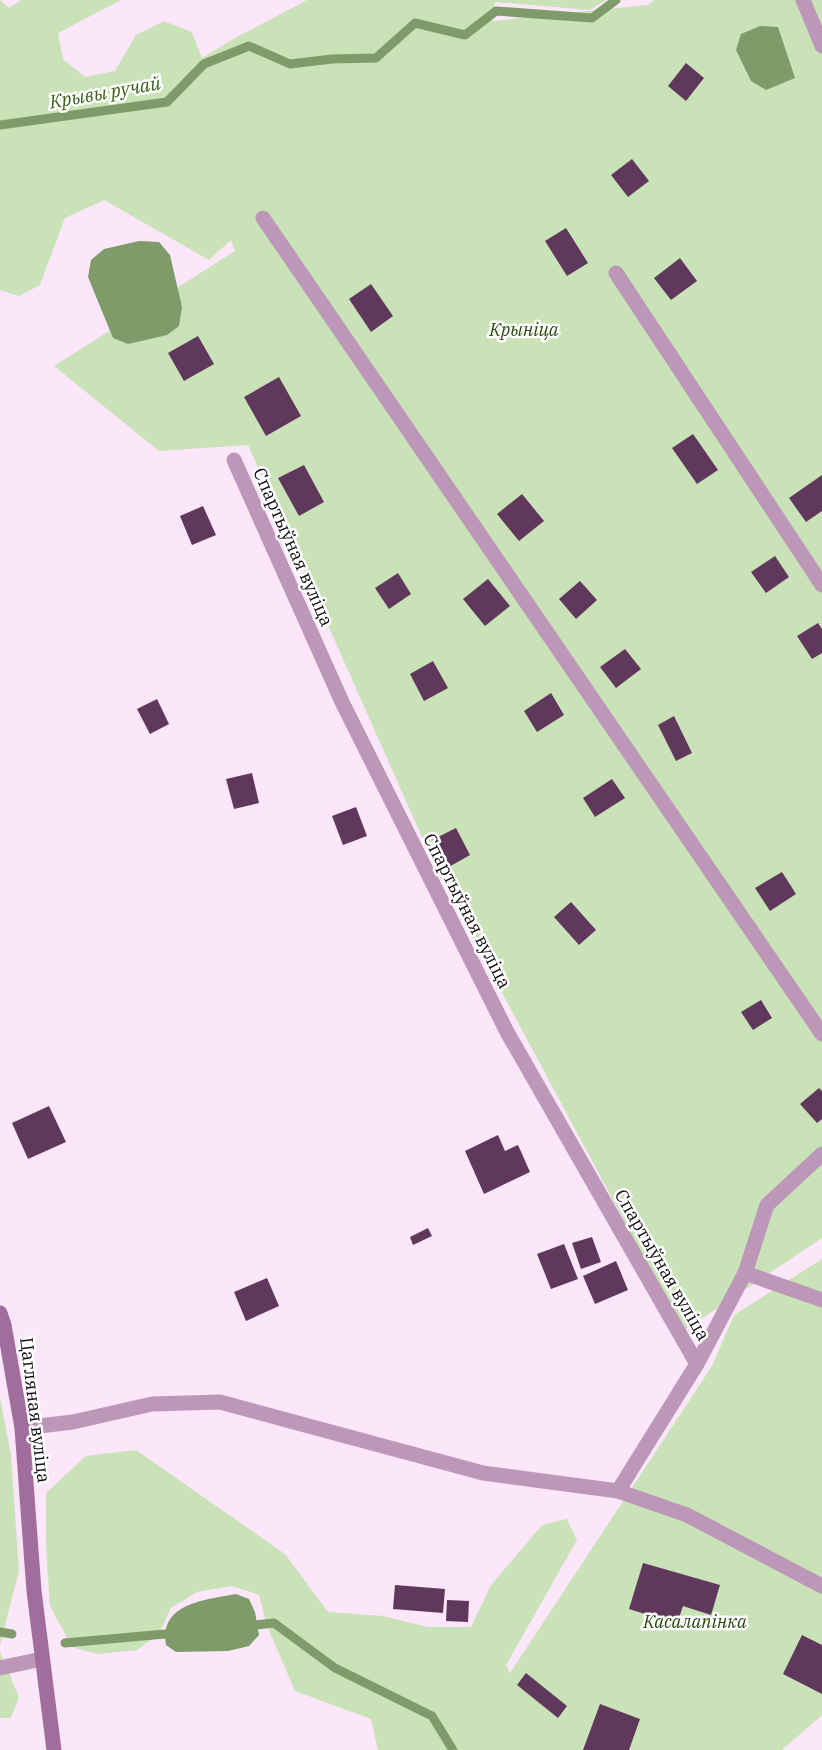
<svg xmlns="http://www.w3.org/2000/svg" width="822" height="1750" viewBox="0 0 822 1750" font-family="'IBM Plex Serif',serif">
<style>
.green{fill:#c9e2b7}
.water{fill:#7f9b6a}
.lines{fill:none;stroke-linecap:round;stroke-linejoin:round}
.stream{stroke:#7f9b6a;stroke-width:9}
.building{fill:#5f385c}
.lane{stroke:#bc97b8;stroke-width:15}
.street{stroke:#bc97b8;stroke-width:15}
.secondary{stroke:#a16d9c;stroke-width:15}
.labels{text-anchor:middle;stroke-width:5;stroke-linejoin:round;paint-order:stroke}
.park-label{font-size:18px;font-style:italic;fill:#2e4913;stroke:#fff}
.street-label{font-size:18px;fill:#140c14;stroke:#fff}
.water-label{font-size:19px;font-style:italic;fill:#3d611a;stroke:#fff}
</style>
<rect width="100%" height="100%" fill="#fce6f9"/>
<path class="green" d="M0 0 9 8 21 0H121L58 33 63 59 85 77 115 71 136 35 164 21 192 32 202 58 235 38 307 0H606L590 10 495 2 492 21 648 5 654 0H822V1238L683 1331 437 871 248 445 159 451 54 366 235 251 231 240 209 260 104 200 65 218 40 285 19 296 0 290Z
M822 1259V1715L782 1750H378L371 1719 295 1691 267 1626 259 1595 232 1586 197 1592 171 1608 159 1634 137 1650 97 1654 72 1647 50 1606 46 1548V1493L86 1456 136 1450 285 1554 328 1612 383 1616 428 1627H471L491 1585 542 1525 567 1519 577 1540 506 1665 510 1673 712 1366 734 1315Z
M0 1398 11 1455 19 1571 0 1645Z
M0 1652 19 1697 11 1718H0Z"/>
<path class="water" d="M760 26 778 27 795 78 766 90 751 81 736 50 741 34Z
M139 241 159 242 170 255 182 307 179 326 167 335 128 344 113 338 88 277 91 260 104 249Z
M236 1594 249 1599 255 1612 259 1635 249 1646 228 1651 176 1652 166 1645C159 1603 205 1600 236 1594Z"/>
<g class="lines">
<path class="stream" d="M0 125 167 102 204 64 249 46 290 64 332 59 376 58 415 23 465 35 496 11 592 18 616 0
M246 1626 274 1623 335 1668 432 1716 453 1750
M0 1632 12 1634
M65 1643 176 1633"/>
</g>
<path class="building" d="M686 63 704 78 686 101 668 86Z
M632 159 649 181 628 197 611 175Z
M566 228 588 263 567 276 545 241Z
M680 258 697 281 671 300 654 278Z
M371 284 393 316 371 332 349 299Z
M198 336 214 364 184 381 168 353Z
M279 377 301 416 266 436 244 397Z
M693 434 718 470 697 484 672 448Z
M304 465 324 502 299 516 278 478Z
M822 475V511L806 522 789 498Z
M522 494 544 521 519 541 497 514Z
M203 506 216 535 192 545 180 516Z
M775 556 789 577 766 593 751 572Z
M398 573 411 594 389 609 375 588Z
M488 579 510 606 485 626 463 599Z
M580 581 597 600 576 619 559 599Z
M818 623 822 629V653L812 659 797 636Z
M625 649 641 669 616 688 600 667Z
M433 661 448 688 424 701 410 674Z
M551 693 564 715 537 732 524 711Z
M157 699 169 724 150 734 137 709Z
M674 716 692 753 676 761 658 725Z
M252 773 259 803 234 809 226 779Z
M612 779 625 798 595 817 583 798Z
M356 807 367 836 343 845 332 816Z
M456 828 470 855 447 868 432 840Z
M782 872 796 894 770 911 755 888Z
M571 902 596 930 579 945 554 917Z
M761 1000 772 1018 753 1030 741 1012Z
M819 1088 822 1091V1119L817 1123 800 1104Z
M49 1106 66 1142 28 1159 12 1123Z
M498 1135 505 1151 518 1145 530 1172 484 1194 465 1151Z
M428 1228 432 1236 413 1245 410 1237Z
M592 1237 601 1262 581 1269 572 1243Z
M564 1244 578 1279 551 1289 537 1254Z
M616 1261 628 1290 595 1304 583 1276Z
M267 1278 279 1306 246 1321 234 1292Z
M643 1563 720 1585 711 1615 683 1606 677 1624 629 1609Z
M395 1585 445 1589 443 1613 393 1609Z
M447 1600 469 1601 468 1622 446 1621Z
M802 1635 822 1645V1694L783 1674Z
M526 1673 567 1706 558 1718 517 1685Z
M600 1704 640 1719 629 1750H583Z"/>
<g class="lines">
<path class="lane" d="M803 0 822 46
M263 218 822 1034
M616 273 822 585
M745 1273 822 1300
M618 1491 687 1515 822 1586
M0 1668 42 1659"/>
<path class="street" d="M234 460 342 702 507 1032 697 1364
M22 1428 73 1422 152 1404 220 1402 483 1473 618 1491 697 1364 745 1273 767 1205 822 1154"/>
<path class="secondary" d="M0 1313 4 1325 22 1428 34 1591 54 1750"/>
</g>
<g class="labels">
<g class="park-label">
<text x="524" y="336">Крыніца</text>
<text x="695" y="1628">Касалапінка</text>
</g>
<g class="street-label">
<text transform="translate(293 547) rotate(66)" y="6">Спартыўная вуліца</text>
<text transform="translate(467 911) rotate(63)" y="6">Спартыўная вуліца</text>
<text transform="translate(662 1265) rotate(60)" y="6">Спартыўная вуліца</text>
<text transform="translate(35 1410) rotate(83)" y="6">Цагляная вуліца</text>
</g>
<g class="water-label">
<text transform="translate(105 92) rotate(-10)" y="7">Крывы ручай</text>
</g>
</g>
</svg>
